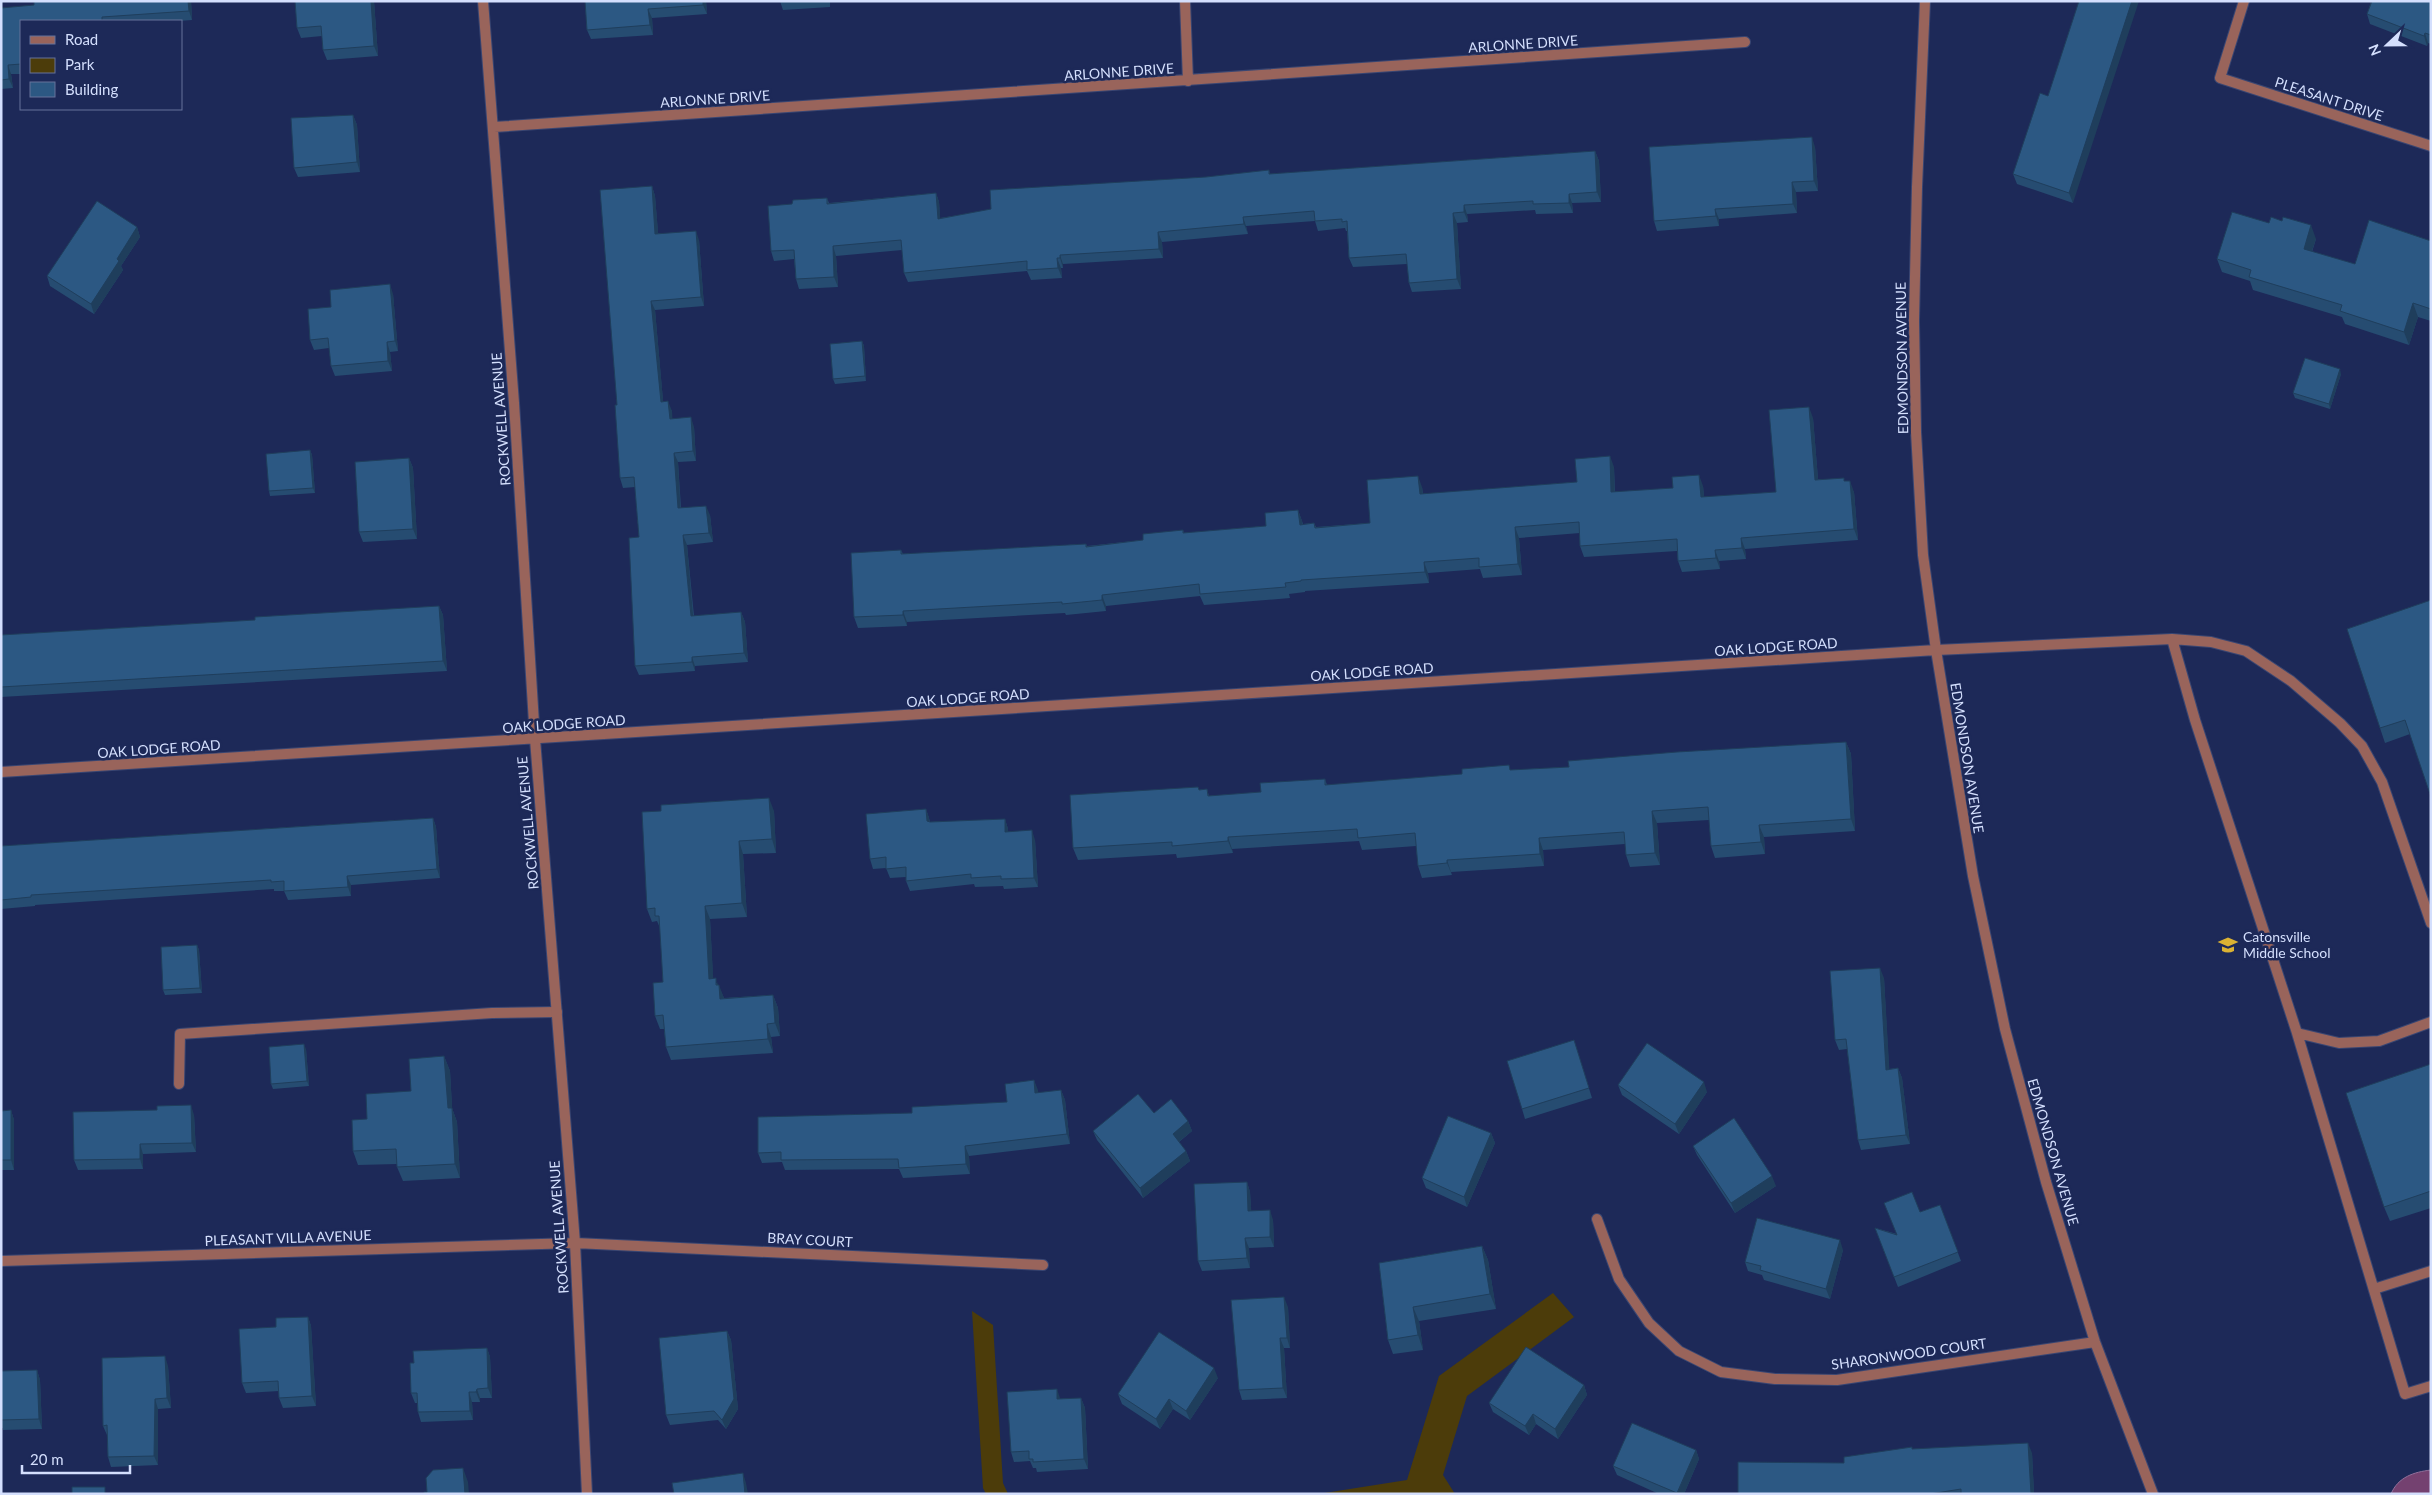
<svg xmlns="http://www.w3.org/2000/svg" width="2432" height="1495" viewBox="0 0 2432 1495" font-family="Lato,sans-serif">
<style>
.green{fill:#4c3c0a}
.water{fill:#744170;stroke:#91709a}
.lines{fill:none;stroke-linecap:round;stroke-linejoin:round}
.lane-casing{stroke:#3a4672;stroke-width:12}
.street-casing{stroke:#3a4672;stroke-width:12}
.lane{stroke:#99645b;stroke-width:10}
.street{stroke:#99645b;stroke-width:10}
.wall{fill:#264c71}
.shaded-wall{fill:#1f3e5c}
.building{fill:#2c5883;stroke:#1f3e5c}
.labels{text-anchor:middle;stroke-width:5;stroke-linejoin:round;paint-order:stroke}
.street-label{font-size:14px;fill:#d4dffd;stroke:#1d2958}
.poi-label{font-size:14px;fill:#d4dffd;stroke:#1d2958;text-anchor:start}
</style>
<rect width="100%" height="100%" fill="#1d2958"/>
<path class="green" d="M1553 1293 1574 1317 1467 1396 1443 1475 1455 1494H1318L1407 1480 1439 1376Z
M972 1311 993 1325 1003 1483 1008 1494H986L983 1488Z"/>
<path class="water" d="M2431 1470V1494H2391C2398 1477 2414 1472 2431 1470Z"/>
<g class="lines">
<g class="lane-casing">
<path id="lane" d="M2172 639 2211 642 2246 651 2291 681 2340 723 2362 746 2382 782 2431 923
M1936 650 2172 639 2195 720 2297 1033 2405 1394 2431 1386
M2297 1033 2339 1043 2379 1041 2431 1022
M179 1084 180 1034 492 1013 557 1012
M2374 1289 2431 1271"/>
</g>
<g class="street-casing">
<path id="street" d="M483 1 514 403 535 739 575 1243 587 1494
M1185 1 1188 81
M1925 1 1917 187 1914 321 1916 432 1923 555 1936 650 1973 876 2005 1029 2046 1182 2095 1342 2153 1494
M2244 1 2220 78 2431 146
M494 127 1745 42
M1 772 1936 650
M1597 1219 1619 1279 1649 1323 1679 1351 1721 1372 1775 1379 1837 1380 2095 1342
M1 1261 575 1243 1043 1265"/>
</g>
<use href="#lane" class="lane"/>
<use href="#street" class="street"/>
</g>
<path class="wall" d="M191 1 192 20 179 21H21V74H11L13 88 1 89V8Z
M295 1H374L378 56 327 60 323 50 322 36 301 38 297 28Z
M585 1H706L707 14 652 18 653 35 591 39 587 30Z
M780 1H843L830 2V7L783 10Z
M2368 1H2431V44L2428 43 2427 46 2370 24 2367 14 2371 2Z
M2048 96 2073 203 2017 184 2013 174Z
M353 115 357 125 360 172 298 177 294 168Z
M1815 147 1818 191 1796 192 1797 213 1719 219V226L1657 231 1654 221Z
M1595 151 1599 161 1601 202 1572 203 1573 213 1536 214 1535 210 1467 214 1468 222 1457 223 1461 289 1412 292 1409 283 1407 264 1353 267 1349 258 1347 231H1346L1345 228 1318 231 1315 221 1246 226 1248 234 1162 242 1163 258 1063 264V268H1061L1062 278 1031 280 1027 271 908 282 904 273 902 250 836 256 838 287 799 289 796 279 794 259 774 261 771 251 792 204 827 198 829 203 936 193 939 202 940 218 1206 177 1269 170 1270 174Z
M652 186 655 196 658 233 699 240 704 306 655 310 663 401 672 411V419L694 427 696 461 678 462 681 508 710 515 713 542 687 545 694 616 741 612 745 622 748 662 695 666V671L639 675 635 666 639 537 635 487 623 488 620 478 617 405Z
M137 227 140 237 121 266 123 270 94 314 50 286 47 276Z
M2316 239 2312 252 2355 264 2431 241V321L2418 317 2409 345 2345 324 2342 317 2253 290 2250 281 2222 272 2217 259Z
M393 294 398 351 390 352 392 371 335 376 331 366 329 348 314 350 310 340 331 307Z
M862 341 864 346 866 381 835 384 833 379Z
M2341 374 2330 409 2295 398 2293 393Z
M1813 418 1818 479 1845 481 1854 492 1858 540 1745 549 1746 559 1719 561 1720 569 1682 572 1678 561 1677 551 1584 557 1580 546V533L1519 538 1522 575 1483 578 1480 569 1428 573 1429 583 1305 591V592L1289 594 1290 598 1204 605 1200 596 1106 606V611L1066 615 1065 613 907 622V626L858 628 854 617 901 550 903 554 1086 544 1087 546 1143 540 1183 530 1184 533 1266 526 1298 510 1302 521 1303 524 1314 523 1316 527 1370 523 1422 487 1423 494 1577 482 1614 467 1615 492 1703 486 1704 497 1776 492Z
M310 450 312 455 315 493 270 496 269 491Z
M409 458 413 468 417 539 363 542 359 532Z
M2431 600 2410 734 2385 743 2380 728Z
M439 606 443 615 447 671 1 697V635L255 620Z
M1846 742 1851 754 1855 831 1764 837 1765 854 1715 858 1711 846 1709 820 1657 823 1660 865 1630 867 1626 855 1625 844 1543 850 1544 866 1451 872 1452 875 1422 878 1418 866 1416 846 1362 850 1359 841 1232 849 1233 853 1177 858 1176 854 1078 860 1073 848 1198 787 1199 790 1207 789 1209 796 1261 792 1325 779 1327 785 1511 770 1569 767Z
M926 809 929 818 930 822 1005 819 1008 829V832L1035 840 1038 887 1004 889 1003 886 975 887 974 884 910 891 906 881V877L890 878 886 868 873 869 870 859Z
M774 811 776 853 743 854 747 917 710 919 713 979 718 985 724 998 773 995 778 1008 780 1036 771 1037 773 1053 671 1060 666 1047 664 1029H660L655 1016 663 982 660 928 657 921 652 922 647 909Z
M433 818 436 827 440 878 351 885V896L288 900 284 891H274V889L35 905V906L1 909V846Z
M197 945 199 950 202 993 165 995 163 990Z
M1884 978 1889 1069 1898 1068 1902 1078 1910 1144 1861 1150 1858 1140 1847 1049 1839 1050 1835 1040Z
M306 1049 309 1086 273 1089 271 1084Z
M1577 1050 1592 1098 1525 1119 1522 1109Z
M444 1056 450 1071 452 1108 457 1122 460 1178 403 1181 397 1167V1164L358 1165 353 1151 367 1119 411 1091Z
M2431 1064V1208L2390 1221 2384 1207Z
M1034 1080 1038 1093 1061 1090 1065 1100 1070 1144 969 1156 970 1174 903 1178 899 1169 785 1170 782 1162 762 1163 758 1153 1007 1102Z
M1618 1085 1707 1092 1679 1134 1622 1095Z
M11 1110 14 1120V1170H1V1111Z
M1154 1113 1188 1121 1192 1131 1179 1142 1186 1151 1190 1161 1143 1198 1097 1140 1093 1131Z
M194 1115 196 1152 143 1154V1169L78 1170 74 1160Z
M1491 1133 1495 1143 1467 1207 1426 1188 1422 1178Z
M1693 1146 1776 1186 1735 1213 1697 1155Z
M1247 1182 1250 1192 1251 1211 1273 1220 1274 1247 1249 1248 1250 1268 1202 1271 1198 1261Z
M1940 1205 1961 1261 1898 1287 1875 1228 1897 1234 1920 1212Z
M1482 1246 1488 1260 1496 1309 1419 1321 1423 1350 1393 1354 1388 1340 1379 1263Z
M1843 1250 1830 1299 1764 1280 1762 1275 1748 1271 1745 1262Z
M1288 1307 1290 1348H1284L1287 1398 1242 1400 1239 1390Z
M308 1317 311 1326 316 1406 283 1408 279 1398V1391L246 1393 242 1383 276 1327Z
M727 1331 731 1340 738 1409 726 1429 718 1420 670 1425 666 1415Z
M487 1348 490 1357 492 1398H480V1402H472L473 1420 421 1422 418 1412 417 1403H415L411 1393 414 1363Z
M168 1366 171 1408 158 1409V1465L111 1467 108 1457 107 1435 103 1426Z
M37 1370 40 1380 42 1429 3 1430V1428H1V1371Z
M1218 1378 1190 1420 1173 1409 1160 1429 1122 1404 1118 1394Z
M1584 1385 1587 1395 1558 1439 1536 1424 1529 1435 1493 1412 1489 1403Z
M1081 1398 1085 1408 1088 1469 1037 1472 1036 1468H1033L1030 1461 1014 1462 1011 1452 1060 1399Z
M1913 1449 2032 1453 2034 1494H1738L1844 1463Z
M1696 1450 1699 1459 1684 1494H1659L1617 1475 1613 1466Z"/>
<path class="shaded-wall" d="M188 1H191L192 20 189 11Z
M371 1H374L378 56 374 46Z
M703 1H706L707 14 703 5Z
M2132 1H2139L2073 203 2069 193Z
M648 9 652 18 653 35 650 25Z
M2425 33 2428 43 2427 46 2424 36Z
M8 65 11 74 13 88 9 79Z
M353 115 357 125 360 172 357 162Z
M1812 137 1815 147 1818 191 1814 181Z
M1595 151 1599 161 1601 202 1597 192Z
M1792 182 1796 192 1797 213 1793 204Z
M652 186 655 196 659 243 655 234Z
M936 193 939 202 941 228 938 219Z
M1569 194 1572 203 1573 213 1569 203Z
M1464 205 1467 214 1468 222 1464 212Z
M1715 209 1719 219V226L1716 216Z
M1453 213 1457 223 1461 289 1457 279Z
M1243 217 1246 226 1248 234 1244 224Z
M2311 225 2316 239 2308 262 2304 249Z
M137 227 140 237 121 266 123 270 94 314 91 304 117 259Z
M696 231 699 240 704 306 701 297Z
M1158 232 1162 242 1163 258 1159 249Z
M833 246 836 256 838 287 834 277Z
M1060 255 1063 264V268L1060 258Z
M1057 258 1061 268 1062 278 1058 268Z
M390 284 393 294 398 351 395 341Z
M651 301 655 310 664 411 661 402Z
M2413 303 2418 317 2409 345 2404 332Z
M862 341 864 346 866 381 865 376Z
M387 342 390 352 392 371 388 361Z
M2340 369 2341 374 2330 409 2329 404Z
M668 401 672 411 673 428 670 419Z
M1809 407 1813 418 1819 491 1815 480Z
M691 417 694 427 696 461 693 451Z
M310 450 312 455 315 493 313 488Z
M674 453 678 462 681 518 678 508Z
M1610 456 1614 467 1615 503 1611 492Z
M409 458 413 468 417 539 413 529Z
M1699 475 1703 486 1705 508 1701 497Z
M1418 476 1422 487 1424 505 1420 494Z
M1850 481 1854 492 1858 540 1854 529Z
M706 506 710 515 713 542 709 533Z
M1298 510 1302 521 1304 536 1300 525Z
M1515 527 1519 538 1522 575 1518 564Z
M683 535 687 545 694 626 691 616Z
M1741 538 1745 549 1746 559 1742 548Z
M1715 550 1719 561 1720 569 1716 558Z
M1424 562 1428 573 1429 583 1425 572Z
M1102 595 1106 606V611L1102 600Z
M439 606 443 615 447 671 443 661Z
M903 611 907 622V626L903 615Z
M741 612 745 622 748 662 744 653Z
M692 657 695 666V671L692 662Z
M1846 742 1851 754 1855 831 1851 819Z
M769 798 774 811 776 853 772 839Z
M926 809 929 818 930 831 927 821Z
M1652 811 1657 823 1660 865 1655 853Z
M433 818 436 827 440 878 437 869Z
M1005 819 1008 829 1009 842 1005 832Z
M1759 825 1764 837 1765 854 1761 842Z
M1032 830 1035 840 1038 887 1034 878Z
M1228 837 1232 849 1233 853 1228 841Z
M1539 838 1543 850 1544 866 1540 854Z
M739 841 743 854 747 917 742 903Z
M1447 860 1452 875 1447 863Z
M347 876 351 885V896L348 887Z
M705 906 710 919 714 992 709 979Z
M197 945 199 950 202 993 200 988Z
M1880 968 1884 978 1890 1079 1886 1070Z
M716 978 719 988V985L724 998 720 999Z
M773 995 778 1008 780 1036 775 1023Z
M767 1024 771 1037 773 1053 768 1039Z
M304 1044 306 1049 309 1086 307 1081Z
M444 1056 450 1071 453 1122 448 1108Z
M1898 1068 1902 1078 1910 1144 1906 1135Z
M1034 1080 1038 1090 1039 1103 1035 1093Z
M1704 1082 1707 1092 1679 1134 1675 1124Z
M1061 1090 1065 1100 1070 1144 1067 1134Z
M191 1105 194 1115 196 1152 192 1143Z
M452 1108 457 1122 460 1178 455 1164Z
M11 1110 14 1120V1170L11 1160Z
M1188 1121 1192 1131 1176 1144 1173 1134Z
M1491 1133 1495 1143 1467 1207 1464 1197Z
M140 1144 143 1154V1169L140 1159Z
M965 1146 969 1156 970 1174 966 1164Z
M1186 1151 1190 1161 1143 1198 1140 1188Z
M1772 1176 1776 1186 1735 1213 1731 1203Z
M1247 1182 1250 1192 1252 1221 1248 1211Z
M1270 1210 1273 1220 1274 1247 1270 1237Z
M1245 1238 1249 1248 1250 1268 1247 1258Z
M1840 1240 1843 1250 1830 1299 1826 1289Z
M1482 1246 1488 1260 1496 1309 1490 1294Z
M1284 1297 1288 1307 1290 1348 1287 1338Z
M1413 1307 1419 1321 1423 1350 1418 1335Z
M308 1317 311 1326 316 1406 312 1396Z
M727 1331 731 1340 738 1409 726 1429 722 1420Z
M1280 1338 1284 1348 1287 1398 1283 1388Z
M487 1348 490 1357 492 1398 488 1388Z
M165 1356 168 1366 171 1408 167 1398Z
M1214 1368 1218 1378 1190 1420 1186 1411Z
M37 1370 40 1380 42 1429 39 1419Z
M1584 1385 1587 1395 1558 1439 1555 1429Z
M477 1389 480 1398V1402L476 1392Z
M1057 1389 1060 1398 1061 1409 1057 1399Z
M469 1392 472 1402 473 1420 470 1411Z
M1081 1398 1085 1408 1088 1469 1084 1459Z
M155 1399 158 1409V1465L154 1456Z
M1169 1399 1173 1409 1160 1429 1156 1419Z
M1533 1414 1536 1424 1529 1435 1525 1426Z
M2028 1443 2032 1453 2034 1494H2031Z
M1696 1450 1699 1459 1684 1494H1677Z
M463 1468 468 1482 469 1494H465Z
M743 1473 746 1483 748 1494H745Z"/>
<path class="building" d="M34 1H188L189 11 102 17V21H21V64L8 65 9 79 1 80V8L34 5Z
M295 1H371L374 46 323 50 321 26 297 28Z
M585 1H703V5L648 9 650 25 587 30Z
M2079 1H2132L2069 193 2013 174 2040 93 2048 96Z
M2372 1H2431V35L2425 33 2424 36 2367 14Z
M353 115 357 162 294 168 291 118Z
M1812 137 1814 181 1792 182 1793 204 1715 209 1716 216 1654 221 1649 147Z
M1595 151 1597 192 1569 194V203L1533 204V201L1464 205V212L1453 213 1457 279 1409 283 1406 254 1349 258 1347 221 1342 222V219L1315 221 1314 211 1243 217 1244 224 1158 232 1159 249 1060 255V258H1057L1058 268 1027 270V261L904 273 901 240 833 246 834 277 796 279 794 250 771 251 768 206 792 204 793 200 827 198V204L936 193 938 219 991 209 990 190 1206 177 1269 170V174Z
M652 186 655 234 696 231 701 297 651 301 661 402 668 401 670 419 691 417 693 451 674 453 678 508 706 506 709 533 683 535 691 616 741 612 744 653 692 657V662L635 666 629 538 639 537 634 477 620 478 615 405H617L600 190Z
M97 201 137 227 117 259 119 261 91 304 47 276Z
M2232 212 2269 223 2271 217 2282 221 2283 217 2311 225 2304 249 2355 264 2369 220 2431 241V309L2413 303 2404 332 2340 311 2342 305 2249 277 2251 270 2217 259Z
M390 284 395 341 387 342 388 361 331 366 328 338 310 340 308 309 331 307 330 290Z
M862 341 865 376 833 379 830 344Z
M2305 358 2340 369 2329 404 2293 393Z
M1809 407 1815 480 1844 478V481H1850L1854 529 1741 538 1742 548 1715 550 1716 558 1678 561 1677 539 1580 546 1579 522 1515 527 1518 564 1479 567V558L1424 562 1425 572 1301 580V581L1285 583 1286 587 1200 594 1199 584 1102 595V600L1062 604V602L903 611V615L854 617 851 553 901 550V554L1086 544V547L1143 540V534L1183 530V533L1266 526 1265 513 1298 510 1300 525 1314 523 1315 528 1370 523 1367 480 1418 476 1420 494 1577 482 1575 459 1610 456 1611 492 1673 488 1672 477 1699 475 1701 497 1776 492 1769 410Z
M310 450 313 488 269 491 266 454Z
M409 458 413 529 359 532 355 462Z
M2431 600V797L2405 720 2380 728 2347 629Z
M439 606 443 661 1 687V635L255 620V617Z
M1846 742 1851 819 1759 825 1761 842 1711 846 1708 807 1652 811 1655 853 1626 855 1624 832 1539 838 1540 854 1447 860V863L1418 866 1415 833 1358 838 1357 829 1228 837V841L1172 846V842L1073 848 1070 795 1198 787 1199 790 1207 789 1208 796 1261 792 1260 783 1325 779V785L1462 774V769L1509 765 1510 770 1569 767 1568 761 1677 752Z
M769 798 772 839 739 841 742 903 705 906 709 979 716 978V985H719L720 999 773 995 775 1023 767 1024 768 1039 666 1047 663 1015 655 1016 653 983 663 982 659 916H655V908L647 909 642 812 661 811V805Z
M926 809 927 821 930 822 1005 819V832L1032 830 1034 878 1001 879V876L971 878V874L906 881V867L886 869V857L870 859 866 814Z
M433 818 437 869 347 876 348 887 284 891V881L271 882V880L31 895V897L1 900V846Z
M197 945 200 988 163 990 161 947Z
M1880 968 1886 1070 1898 1068 1906 1135 1858 1140 1846 1039 1835 1040 1830 971Z
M1574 1040 1589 1088 1522 1109 1507 1061Z
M1647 1043 1704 1082 1675 1124 1618 1085Z
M304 1044 307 1081 271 1084 269 1047Z
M444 1056 448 1108H452L455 1164 397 1167 396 1149 353 1151 352 1120 367 1119 366 1094 411 1091 409 1059Z
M2431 1064V1191L2384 1207 2346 1093Z
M1034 1080 1035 1093 1061 1090 1067 1134 965 1146 966 1164 899 1168 898 1159 781 1160V1152L758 1153V1117L912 1113V1107L1007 1102 1005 1084Z
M1138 1094 1154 1113 1171 1099 1188 1121 1173 1134 1186 1151 1140 1188 1093 1131Z
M191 1105 192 1143 140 1144V1159L74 1160 73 1112 157 1110V1106Z
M11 1110V1160H1V1111Z
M1448 1116 1491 1133 1464 1197 1422 1178Z
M1734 1118 1772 1176 1731 1203 1693 1146Z
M1247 1182 1248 1211 1270 1210V1237L1245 1238 1247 1258 1198 1261 1194 1184Z
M1912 1192 1920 1212 1940 1205 1958 1252 1894 1277 1875 1228 1897 1235 1884 1203Z
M1757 1218 1840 1240 1826 1289 1760 1270 1761 1266 1745 1262Z
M1482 1246 1490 1294 1413 1307 1418 1335 1388 1340 1379 1263Z
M1284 1297 1287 1338H1280L1283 1388 1239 1390 1231 1300Z
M308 1317 312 1396 279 1398 278 1381 242 1383 239 1329 276 1327V1318Z
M727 1331 734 1399 722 1420 714 1411 666 1415 659 1338Z
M1159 1332 1214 1368 1186 1411 1169 1399 1156 1419 1118 1394Z
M1526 1347 1584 1385 1555 1429 1533 1414 1525 1426 1489 1403Z
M487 1348 488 1388 477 1389 476 1392H469L470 1411 418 1412 417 1393H411L410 1363H414L413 1351Z
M165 1356 167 1398 155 1399 154 1456 108 1457 107 1425 103 1426 102 1358Z
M37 1370 39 1419 1 1420V1371Z
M1057 1389V1399L1081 1398 1084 1459 1033 1462V1459H1029V1451L1011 1452 1007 1392Z
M1632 1423 1696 1450 1677 1493 1613 1466Z
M2028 1443 2031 1494H1961V1489L1930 1494H1738V1462L1844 1463V1457L1912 1447V1449Z
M463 1468 465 1494H424V1492H427L426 1478 433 1470Z
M743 1473 745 1494H674L672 1483Z
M72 1487H105V1494H72Z"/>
<defs>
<g id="school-bare" transform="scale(1.5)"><path d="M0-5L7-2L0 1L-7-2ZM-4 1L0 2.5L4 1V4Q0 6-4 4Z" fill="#dbb233" stroke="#1d2958" stroke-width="2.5" paint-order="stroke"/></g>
</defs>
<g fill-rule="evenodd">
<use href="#school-bare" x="2228" y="945"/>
</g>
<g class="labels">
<g class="street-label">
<text transform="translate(1523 44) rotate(-4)" y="5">ARLONNE DRIVE</text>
<text transform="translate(1119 72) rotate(-4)" y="5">ARLONNE DRIVE</text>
<text transform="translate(715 99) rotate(-4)" y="5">ARLONNE DRIVE</text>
<text transform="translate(2329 99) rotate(18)" y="5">PLEASANT DRIVE</text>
<text transform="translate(1902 358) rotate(-91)" y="5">EDMONDSON AVENUE</text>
<text transform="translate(501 419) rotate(-94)" y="5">ROCKWELL AVENUE</text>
<text transform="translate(1776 647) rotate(-4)" y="5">OAK LODGE ROAD</text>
<text transform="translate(1372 672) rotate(-4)" y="5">OAK LODGE ROAD</text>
<text transform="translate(968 698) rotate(-4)" y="5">OAK LODGE ROAD</text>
<text transform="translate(564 724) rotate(-4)" y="5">OAK LODGE ROAD</text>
<text transform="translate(159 749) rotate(-4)" y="5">OAK LODGE ROAD</text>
<text transform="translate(1967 758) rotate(81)" y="5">EDMONDSON AVENUE</text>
<text transform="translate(528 823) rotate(-95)" y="5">ROCKWELL AVENUE</text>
<text transform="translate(2053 1152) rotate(74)" y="5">EDMONDSON AVENUE</text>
<text transform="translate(559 1227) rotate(-94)" y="5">ROCKWELL AVENUE</text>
<text transform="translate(288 1238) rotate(-2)" y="5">PLEASANT VILLA AVENUE</text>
<text transform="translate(810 1240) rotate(3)" y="5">BRAY COURT</text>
<text transform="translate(1909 1354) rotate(-8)" y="5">SHARONWOOD COURT</text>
</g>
<g class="poi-label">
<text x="2243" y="942">Catonsville<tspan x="2243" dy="16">Middle School</tspan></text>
</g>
</g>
<rect width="2432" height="1495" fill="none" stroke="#d4dffd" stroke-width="5"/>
<rect x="20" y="20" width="162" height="90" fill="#1d2958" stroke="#66729a"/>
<rect x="30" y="36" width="25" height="8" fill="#99645b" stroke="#66729a"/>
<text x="65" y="45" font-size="15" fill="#d4dffd">Road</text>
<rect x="30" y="58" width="25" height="15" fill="#4c3c0a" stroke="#66729a"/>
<text x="65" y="70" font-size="15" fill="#d4dffd">Park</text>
<rect x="30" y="82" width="25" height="15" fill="#2c5883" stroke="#66729a"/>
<text x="65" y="95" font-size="15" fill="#d4dffd">Building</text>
<g transform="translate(2387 45) rotate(248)" stroke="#1d2958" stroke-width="4" paint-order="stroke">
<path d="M0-4L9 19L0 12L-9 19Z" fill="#d4dffd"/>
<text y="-8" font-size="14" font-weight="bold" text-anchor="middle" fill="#d4dffd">N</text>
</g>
<path d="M22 1465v8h108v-8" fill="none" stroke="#d4dffd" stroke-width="2.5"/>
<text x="30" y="1465" font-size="15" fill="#d4dffd" stroke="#1d2958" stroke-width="4" paint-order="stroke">20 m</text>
</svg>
